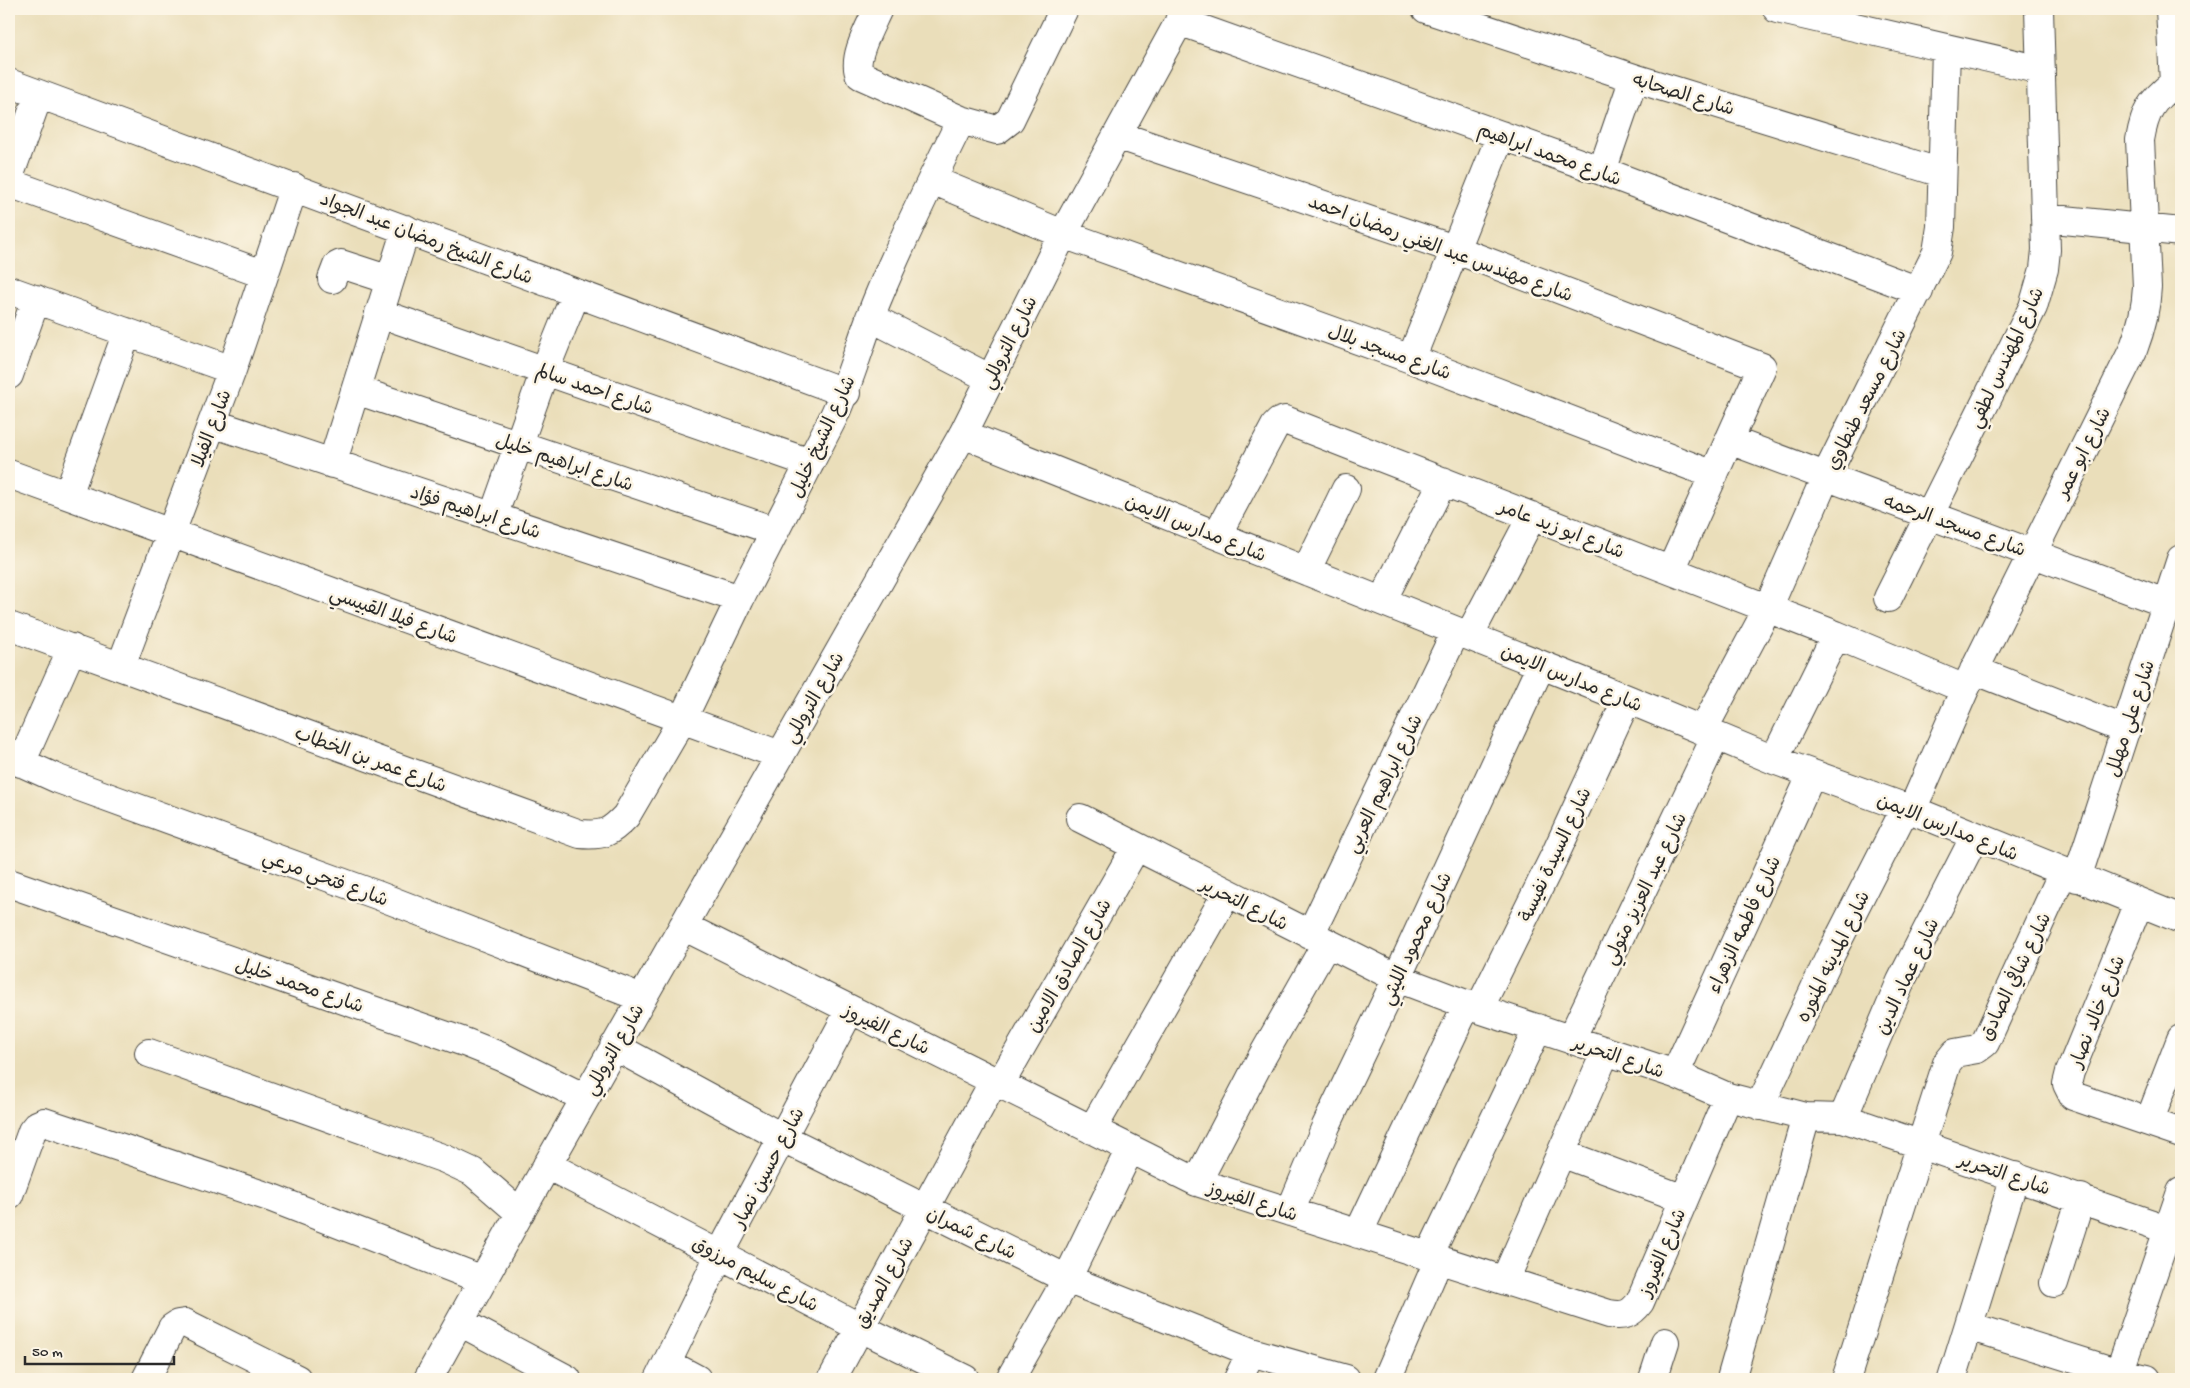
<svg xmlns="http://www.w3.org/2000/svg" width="2190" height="1388" viewBox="0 0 2190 1388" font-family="'Gochi Hand','Playpen Sans Arabic',sans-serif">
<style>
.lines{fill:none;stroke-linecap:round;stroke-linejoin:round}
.minor-casing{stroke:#484640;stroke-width:30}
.minor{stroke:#fff;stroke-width:28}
.labels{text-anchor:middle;stroke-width:5;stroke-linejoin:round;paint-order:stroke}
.street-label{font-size:19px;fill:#2b2b2b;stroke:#fcf5e5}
</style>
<rect width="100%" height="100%" fill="#fcf5e5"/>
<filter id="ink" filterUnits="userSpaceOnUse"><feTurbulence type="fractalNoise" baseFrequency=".02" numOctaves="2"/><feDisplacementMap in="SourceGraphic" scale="10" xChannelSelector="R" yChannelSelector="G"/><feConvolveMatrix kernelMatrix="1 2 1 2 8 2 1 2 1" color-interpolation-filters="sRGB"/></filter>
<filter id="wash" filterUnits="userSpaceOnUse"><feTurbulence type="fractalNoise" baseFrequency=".0096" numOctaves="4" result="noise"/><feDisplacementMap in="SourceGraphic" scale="20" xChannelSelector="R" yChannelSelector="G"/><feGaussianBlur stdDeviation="1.12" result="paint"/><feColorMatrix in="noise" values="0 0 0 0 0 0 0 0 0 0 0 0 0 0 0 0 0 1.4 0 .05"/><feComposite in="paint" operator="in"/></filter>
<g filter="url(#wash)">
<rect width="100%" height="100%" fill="#eadeba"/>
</g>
<g filter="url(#ink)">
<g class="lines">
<g class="minor-casing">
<path id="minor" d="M878 9C871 25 851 59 860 75L961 120 997 130 1010 120 1064 9
M1426 9 1634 78 1942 173
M1777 9 2041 70
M2170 9 2174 83 2181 92
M1179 21 1602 171 1919 291
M9 83 846 393
M1117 135 1454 249 1762 367 1671 570
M1602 171 1634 78
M9 177 39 94
M932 180 1063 234 1411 359 1714 475
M9 183 263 274
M2045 218 2181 232
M332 279 337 266 341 264 390 280
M9 290 232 370
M379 313 810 463
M870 317 989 378
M1411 359 1501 135
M9 375 36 299
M356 390 775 531
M212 423 740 599
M963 434 1627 699 1774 760 1912 810 2181 919
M1729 440 2181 609
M332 464 406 229
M9 474 780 755
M68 495 127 332
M493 517 545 370 576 293
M1217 535 1275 426 1279 422 1285 420 1836 635 1965 689
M1306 571 1346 489
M1888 598 2033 307 2044 269 2046 250 2039 9
M1382 601 1443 481
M9 626 580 834C603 836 610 833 626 816L682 720 740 599 833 418C851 380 861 339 877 300 902 239 932 179 961 120
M1469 636 1532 516
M121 666 232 370 294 187
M1974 670 2126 730
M1703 730 1768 608 1826 476 1937 252 1941 227 1946 48
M9 757 58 779 377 895 642 998
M1774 760 1836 635
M21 763 72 648
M1912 810 1965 689 2133 350C2141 329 2146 310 2147 287L2140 140C2145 111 2151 101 2174 83
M1080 818 1397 978 1479 1009 1675 1074 1728 1097 1806 1117 1843 1118 2181 1234
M2077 878 2181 559
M9 883 467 1043 502 1057 585 1098
M2139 903 2070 1072 2067 1084 2073 1096 2181 1133
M683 926 1197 1182 1609 1314C1624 1317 1631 1314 1640 1302L1728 1097
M1310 935 1456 631
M1479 1009 1555 855 1627 699
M1571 1039 1716 736
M614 1046 783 1138 1067 1279 1251 1352 1346 1379
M149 1053 445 1159 473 1172 520 1213
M1675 1074 1812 774
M1000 1084 1136 847
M1760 1106 1830 956 1906 807
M1843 1118 1901 981 1975 836
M2149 1122 2181 1039
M1092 1130 1227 893
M1561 1153 1684 1199
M547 1165 859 1327 965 1379
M1197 1182 1262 1057 1326 944
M9 1195 32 1131 37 1125 44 1122 272 1198 483 1280
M1290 1212 1326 1126 1397 978 1541 665
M1358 1234 1467 1004
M1429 1256 1538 1028
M1505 1280 1606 1051
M2054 1283 2081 1198
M460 1322 567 1379
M1969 1326 2119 1373 2147 1379
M667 1363 697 1379
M2119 1373 2181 1192
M146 1379 172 1328 178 1324 185 1323 297 1379
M428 1379 520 1213 963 434 1063 234 1186 9
M659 1379 720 1254 850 1010
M832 1379 994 1081
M1010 1379 1067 1279 1130 1149
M1238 1379 1251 1352
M1387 1379 1439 1259
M1653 1379 1665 1342
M1731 1379 1806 1117
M1846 1379 1947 1063 1955 1053 1977 1049 1985 1043 2063 872
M1952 1379 2015 1176"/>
</g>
<use href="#minor" class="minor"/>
</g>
</g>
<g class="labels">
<g class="street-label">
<text transform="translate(1684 93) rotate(17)" y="7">شارع الصحابه</text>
<text transform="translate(1550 153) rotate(20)" y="7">شارع محمد ابراهيم</text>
<text transform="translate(427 237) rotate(21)" y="7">شارع الشيخ رمضان عبد الجواد</text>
<text transform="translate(1441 247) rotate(20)" y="7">شارع مهندس عبد الغني رمضان احمد</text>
<text transform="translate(1008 342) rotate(-63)" y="7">شارع التروللي</text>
<text transform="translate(1390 351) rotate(20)" y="7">شارع مسجد بلال</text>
<text transform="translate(2005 357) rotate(-65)" y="7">شارع المهندس لطفي</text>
<text transform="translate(595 388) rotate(19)" y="7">شارع احمد سالم</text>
<text transform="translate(1865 399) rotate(-63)" y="7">شارع مسعد طنطاوي</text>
<text transform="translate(210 428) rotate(-69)" y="7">شارع الفيلا</text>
<text transform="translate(821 436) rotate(-65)" y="7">شارع الشيخ خليل</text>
<text transform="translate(2082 452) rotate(-63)" y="7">شارع ابو عمر</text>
<text transform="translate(565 461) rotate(19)" y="7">شارع ابراهيم خليل</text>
<text transform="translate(476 511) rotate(18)" y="7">شارع ابراهيم فؤاد</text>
<text transform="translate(1955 524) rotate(20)" y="7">شارع مسجد الرحمه</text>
<text transform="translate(1196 527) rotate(22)" y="7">شارع مدارس الايمن</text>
<text transform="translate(1562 528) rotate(21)" y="7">شارع ابو زيد عامر</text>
<text transform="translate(394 614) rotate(20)" y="7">شارع فيلا القبيسي</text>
<text transform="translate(1572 677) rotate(22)" y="7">شارع مدارس الايمن</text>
<text transform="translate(813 697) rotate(-60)" y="7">شارع التروللي</text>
<text transform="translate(2129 718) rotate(-72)" y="7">شارع علي مهلل</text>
<text transform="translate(371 758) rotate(20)" y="7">شارع عمر بن الخطاب</text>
<text transform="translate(1383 783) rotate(-64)" y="7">شارع ابراهيم العربي</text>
<text transform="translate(1948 826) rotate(22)" y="7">شارع مدارس الايمن</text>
<text transform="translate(1554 854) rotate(-65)" y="7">شارع السيدة نفيسة</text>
<text transform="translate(326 877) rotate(20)" y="7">شارع فتحي مرعي</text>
<text transform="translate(1644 888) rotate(-64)" y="7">شارع عبد العزيز متولي</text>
<text transform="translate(1245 903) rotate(27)" y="7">شارع التحرير</text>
<text transform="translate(1743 924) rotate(-65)" y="7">شارع فاطمه الزهراء</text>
<text transform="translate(1415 938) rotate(-65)" y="7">شارع محمود الليثي</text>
<text transform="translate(1832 956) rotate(-64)" y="7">شارع المدينه المنوره</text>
<text transform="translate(1068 965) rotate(-60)" y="7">شارع الصادق الامين</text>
<text transform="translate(1906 976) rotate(-65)" y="7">شارع عماد الدين</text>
<text transform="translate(2014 976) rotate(-64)" y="7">شارع شافي الصادق</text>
<text transform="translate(300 984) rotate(19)" y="7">شارع محمد خليل</text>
<text transform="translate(2096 1011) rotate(-68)" y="7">شارع خالد نصار</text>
<text transform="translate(887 1028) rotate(26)" y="7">شارع الفيروز</text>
<text transform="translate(613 1049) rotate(-60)" y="7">شارع التروللي</text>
<text transform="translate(1619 1056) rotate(19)" y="7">شارع التحرير</text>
<text transform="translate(767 1167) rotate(-62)" y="7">شارع حسين نصار</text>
<text transform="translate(2005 1173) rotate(19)" y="7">شارع التحرير</text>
<text transform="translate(1253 1200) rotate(18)" y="7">شارع الفيروز</text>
<text transform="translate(972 1232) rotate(26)" y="7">شارع شمران</text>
<text transform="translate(1661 1252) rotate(-67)" y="7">شارع الفيروز</text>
<text transform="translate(756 1273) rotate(28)" y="7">شارع سليم مرزوق</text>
<text transform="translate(883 1282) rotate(-61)" y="7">شارع الصديق</text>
</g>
</g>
<rect width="2190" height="1388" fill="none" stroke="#fcf5e5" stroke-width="30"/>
<path d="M25 1356v8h149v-8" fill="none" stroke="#2b2b2b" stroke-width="2.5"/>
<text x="32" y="1356" font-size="15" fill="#2b2b2b" stroke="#fcf5e5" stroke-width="4" paint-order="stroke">50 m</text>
</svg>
